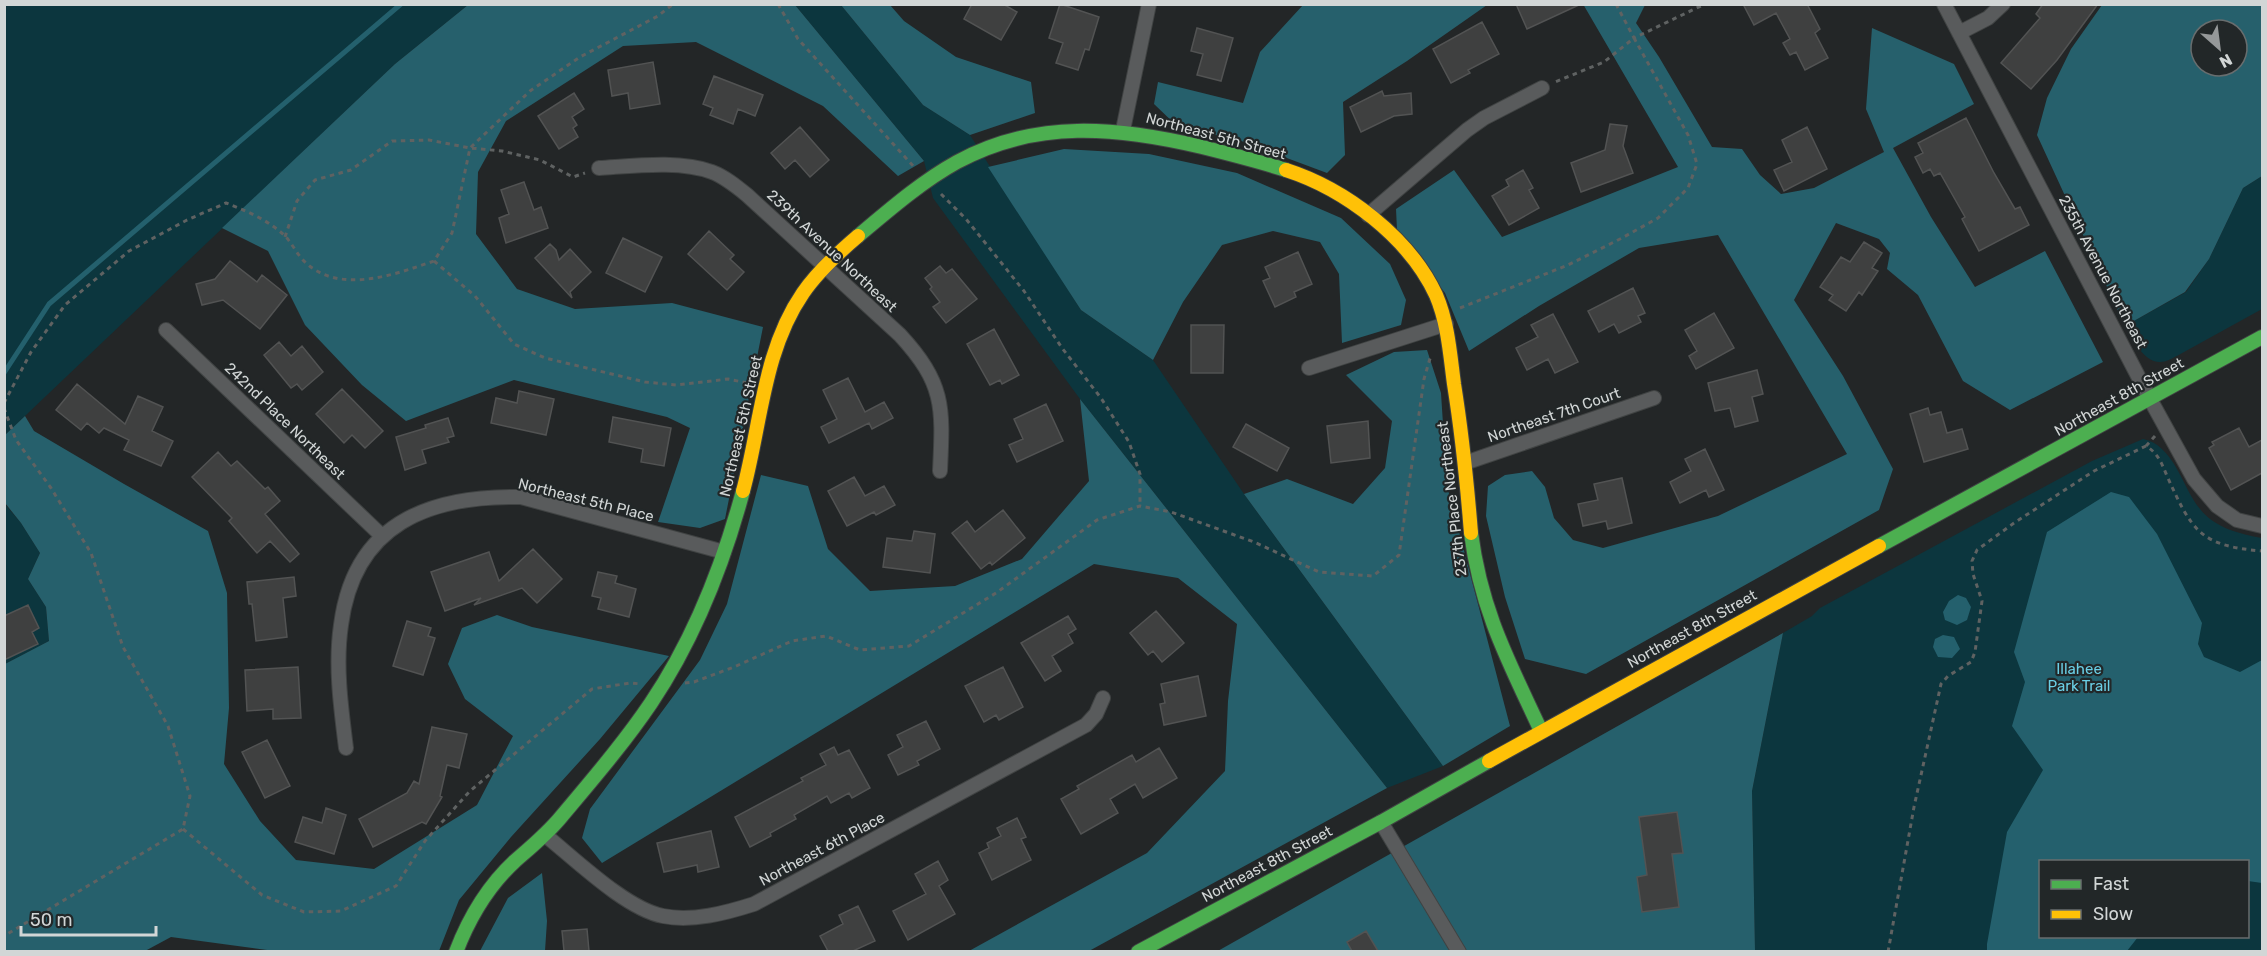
<svg xmlns="http://www.w3.org/2000/svg" width="2267" height="956" viewBox="0 0 2267 956" font-family="Rubik,sans-serif">
<style>
.green{fill:#0c363e;fill-rule:evenodd}
.forest{fill:#26606c;fill-rule:evenodd}
.water{fill:#24606d}
.lines{fill:none;stroke-linecap:round;stroke-linejoin:round}
.stream{stroke:#24606d;stroke-width:5}
.building{fill:#3f4040;stroke:#525353;stroke-width:1.5}
.street-casing{stroke:#404343;stroke-width:16}
.fast-casing{stroke:#404343;stroke-width:16}
.slow-casing{stroke:#404343;stroke-width:16}
.path{stroke:#5f6262;stroke-width:3;stroke-dasharray:4.5 4.5;stroke-linecap:butt}
.street{stroke:#595b5c;stroke-width:14}
.fast{stroke:#4caf50;stroke-width:14}
.slow{stroke:#ffc107;stroke-width:14}
.labels{text-anchor:middle;stroke-width:4.5;stroke-linejoin:round;paint-order:stroke}
.street-label{font-size:15px;fill:#d2d6d6;stroke:#222728}
.park-label{font-size:15px;fill:#6acfe5;stroke:#222728}
</style>
<rect width="100%" height="100%" fill="#232627"/>
<path class="green" d="M5 5H468L395 64 5 435Z
M795 5H841L923 105 970 135 1081 310 1153 360 1244 494 1443 766 1387 788 1080 399 933 198 924 161Z
M2262 176V309L2175 357C2171 359 2165 362 2161 362 2143 363 2133 338 2125 326L2186 292 2209 259 2243 188Z
M2143 439C2174 445 2182 487 2200 509 2215 528 2240 534 2262 538V951L1755 952 1752 791 1783 633 1812 616 1820 608 2092 461ZM2040 862H2248V936H2040Z
M4 503 21 523 40 553 28 579 46 607 49 641 5 664Z"/>
<path class="forest" d="M1583 4 1645 5 1636 23 1659 57 1712 147 1742 149 1760 175 1781 194 1814 188 1884 152 1866 109 1872 28 1954 64 1974 104 1893 148 1931 217 1975 287 2045 251 2103 362 2010 410 1963 381 1918 295 1887 269 1890 253 1879 239 1836 223 1794 300 1843 376 1893 469 1879 510 1586 674 1525 659 1505 597 1486 516 1488 486 1505 475 1532 471 1545 487 1554 518 1573 540 1603 548 1718 516 1847 454 1718 235 1639 248 1539 306 1469 351 1445 293 1397 230 1396 209 1454 170 1502 237 1678 167Z
M468 5H795L924 161 898 176 823 106 696 42 623 46 506 121 478 172 476 234 517 289 575 309 672 303 763 327 725 519 700 528 658 522 690 428 667 417 514 380 406 421 362 385 305 325 268 251 222 228 395 64Z
M841 5H890L904 21 956 57 1031 82 1035 113 970 135 923 105Z
M1303 5V4L1487 5 1407 61 1343 102 1345 155 1327 173 1236 139 1179 128 1154 104 1158 82 1243 103 1260 52Z
M2102 5H2262V176L2243 188 2209 259 2185 292 2125 326 2037 135 2047 98 2071 49ZM2201 30H2237V66H2201Z
M1064 149 1149 154 1237 173 1341 218 1390 264 1406 300 1401 325 1342 343 1339 274 1320 242 1273 231 1222 245 1183 302 1153 360 1081 310 988 167Z
M1427 350 1441 393 1447 486 1510 726 1443 766 1244 494 1287 479 1353 504 1385 468 1392 421 1346 375 1394 352Z
M1080 399 1387 788 1089 951H969L1147 853 1225 771 1228 701 1237 624 1178 578 1094 564 602 863 582 838 590 809 700 660 727 604 761 475 808 486 828 549 870 591 955 586 1022 559 1089 481Z
M25 416 34 431 124 484 208 531 227 593 229 708 224 764 260 821 296 860 374 869 477 805 513 736 465 699 448 664 462 628 497 615 532 627 669 656 600 739 511 837 459 900 439 951 282 952 171 937 145 951 5 952V664L49 641 46 607 28 579 40 553 21 523 5 503V435Z
M1783 633 1752 791 1755 951 1216 952Z
M542 873 547 921 545 951H480L508 898Z"/>
<path class="water" d="M2111 492 2129 497 2157 534 2202 623 2198 644 2204 657 2240 672 2262 660V883L2248 881V862H2040V936L2138 937 2127 951H1987V944L2007 832 2043 770 2012 726 2025 682 2014 652 2047 532Z
M1958 595 1966 598 1971 607 1967 620 1957 625 1945 620 1943 612 1949 601Z
M1943 635 1954 637 1960 649 1952 658 1938 657 1933 647 1935 639Z"/>
<g class="lines">
<path class="stream" d="M4 373 49 304 401 4"/>
</g>
<path class="building" d="M972 4H1003L1017 12 1001 40 964 19Z
M1060 4 1099 17 1089 50 1085 49 1078 70 1056 63 1063 43 1049 38Z
M1516 4H1581L1527 29Z
M1743 4H1807L1820 29 1815 33 1828 58 1805 70 1796 52 1790 55 1783 43 1790 39 1776 13 1754 25Z
M2043 4H2098L2057 60 2031 89 2001 63 2040 18 2036 14Z
M1482 22 1499 54 1468 70 1470 73 1451 83 1433 49Z
M1197 28 1233 38 1221 81 1197 75 1203 54 1191 51Z
M653 62 660 104 630 109 628 93 612 96 608 70Z
M714 76 763 95 755 116 738 109 733 124 710 115 713 108 703 104Z
M1382 91 1384 96 1411 93 1412 114 1394 116 1361 132 1350 107Z
M574 93 584 109 572 117 577 125 573 128 578 137 559 149 538 116Z
M1966 118 1994 173 2015 209 2020 207 2029 225 1979 251 1962 219 1965 217 1940 173 1934 176 1930 169 1923 173 1915 157 1923 153 1918 143Z
M1610 124 1627 126 1623 146 1633 173 1581 192 1571 163 1605 150Z
M800 127 829 160 810 177 795 160 785 169 771 153Z
M1807 127 1827 169 1784 191 1774 170 1792 162 1782 140Z
M1523 170 1533 188 1529 190 1539 208 1509 225 1492 196 1509 186 1506 180Z
M524 182 534 210 541 207 548 228 506 243 499 218 509 214 501 190Z
M709 231 734 255 730 259 744 272 727 290 688 254Z
M623 238 662 257 645 292 606 273Z
M1864 242 1882 253 1872 268 1878 271 1862 295 1859 292 1846 311 1829 300 1833 295 1820 287 1841 257 1850 262Z
M550 244 556 250 559 260 570 249 591 272 570 292 572 298 535 258Z
M1298 252 1312 284 1294 292 1296 297 1275 307 1263 281 1270 278 1265 267Z
M230 261 257 282 262 275 287 295 260 329 223 300 202 305 196 284 215 279Z
M940 266 946 273 952 269 977 299 946 323 933 307 940 302 930 289 932 287 925 278Z
M1633 288 1645 313 1638 316 1641 322 1619 333 1614 324 1599 332 1588 311Z
M1714 313 1734 348 1696 369 1689 356 1697 351 1685 330Z
M1553 314 1578 362 1555 373 1548 359 1527 370 1516 348 1538 337 1531 325Z
M1191 325H1224L1223 373H1191Z
M994 329 1019 375 1002 384 1000 380 990 385 967 344Z
M279 342 291 356 302 346 323 372 302 390 297 384 291 388 264 355Z
M1757 370 1763 394 1752 397 1758 421 1735 427 1730 408 1715 411 1708 383Z
M848 378 865 412 884 402 893 418 872 429 869 423 829 443 821 427 837 419 823 390Z
M77 384 125 424 138 396 163 407 152 431 173 441 161 466 124 450 129 440 104 428 99 433 87 423 81 430 56 410Z
M342 389 383 431 365 448 352 435 344 443 316 414Z
M519 391 554 399 546 435 491 423 496 398 517 403Z
M1046 404 1063 441 1017 462 1009 445 1023 439 1014 419Z
M1928 408 1930 415 1941 412 1947 433 1962 429 1968 449 1924 462 1910 414Z
M613 417 671 428 664 466 641 462 643 449 609 442Z
M448 418 454 436 447 438 449 442 422 450 426 463 405 470 396 437 426 428 425 425Z
M1368 421 1370 458 1331 463 1327 426Z
M1246 424 1289 448 1277 471 1233 447Z
M2239 428 2249 447 2262 440V473L2231 490 2209 448 2214 445 2212 442Z
M1705 449 1724 490 1709 497 1706 490 1680 503 1670 482 1691 471 1685 459Z
M218 452 231 466 237 461 265 489 268 487 280 501 265 514 299 554 290 562 270 541 257 553 229 521 232 518 192 477Z
M854 477 865 496 884 486 895 505 876 515 874 512 847 526 828 491Z
M1622 478 1632 523 1608 529 1606 521 1583 526 1578 504 1598 500 1594 484Z
M1003 510 1025 538 992 565 990 562 981 569 952 533 967 521 975 532Z
M914 531 935 534 930 573 883 567 887 538 912 541Z
M533 549 562 579 537 603 522 588 474 605 481 598 445 611 431 572 489 552 499 581Z
M598 572 617 576 615 583 636 589 629 617 598 609 601 598 592 596Z
M294 577 296 596 283 598 287 637 256 641 252 604H249L247 582Z
M28 605 39 628 32 632 38 644 4 660V616Z
M1156 611 1184 643 1162 662 1153 651 1148 655 1130 633Z
M1068 616 1076 629 1068 634 1073 643 1052 656 1061 671 1045 681 1021 643Z
M407 621 431 628 428 636 435 638 423 675 393 666Z
M298 667 301 718 273 719V709L247 711 245 670Z
M1003 667 1023 707 999 720 996 715 984 722 965 686Z
M1198 676 1206 716 1164 725 1160 704 1165 703 1161 684Z
M926 721 940 749 917 761 919 765 898 775 888 755 903 747 897 735Z
M432 727 467 734 459 768 447 765 440 796 442 797 426 824 422 822 373 847 359 819 407 793 414 781 419 784Z
M267 740 290 786 265 798 242 752Z
M834 747 838 755 849 750 870 788 852 798 849 793 831 803 827 796 794 815 796 819 770 833 771 836 750 847 735 817 803 781 801 778 826 765 820 754Z
M1159 748 1177 778 1143 798 1135 784 1110 799 1118 813 1081 834 1061 799 1079 789 1077 786 1132 755 1136 762Z
M326 808 346 815 334 854 295 842 303 817 322 823Z
M1677 812 1683 853 1672 854 1679 907 1642 912 1637 877 1647 875 1639 817Z
M1017 818 1026 837 1021 839 1031 860 992 880 979 853 989 848 987 843 1001 836 997 828Z
M711 831 719 867 698 872 697 865 664 872 657 843Z
M938 861 948 880 939 886 955 914 908 940 893 911 926 894 915 874Z
M858 906 875 941 853 951H828L820 936 843 924 839 915Z
M587 929 589 951H564L562 931Z
M1366 931 1378 951H1352L1347 942Z"/>
<g class="lines">
<g class="street-casing">
<path id="street" d="M1944 4 2150 399 2194 479 2217 506 2237 520 2262 526
M1959 33 1988 18 2003 4
M1123 130 1149 4
M599 168C633 166 680 160 712 172 725 177 736 186 747 195L900 335C945 384 943 407 940 471
M1368 215 1467 130 1484 118 1542 88
M166 330 382 536
M1309 368 1446 324
M1465 463 1654 398
M346 748C341 708 335 665 341 625 354 524 429 495 521 497L724 552
M1381 822 1459 952
M545 835C575 859 626 909 663 916 692 922 726 913 754 904L1086 725 1096 714 1103 698"/>
</g>
<g class="fast-casing">
<path id="fast" d="M858 236C889 210 921 182 957 162 1036 119 1117 127 1202 147 1230 154 1258 161 1286 170
M1471 533C1481 611 1509 662 1541 731
M1879 546 2262 337
M456 952C469 918 488 886 515 861 531 847 547 834 561 817 592 780 624 743 651 703 694 639 723 565 743 491
M1138 952 1381 822 1489 761"/>
</g>
<g class="slow-casing">
<path id="slow" d="M1286 170C1345 189 1409 237 1436 295 1448 323 1450 354 1454 384 1462 434 1467 483 1471 533
M743 491C761 425 763 351 803 293 818 271 838 253 858 236
M1489 761 1879 546"/>
</g>
<path class="path" d="M778 4 798 39 915 168
M1616 4 1634 38 1705 4
M941 194 966 219 1024 291 1062 348 1101 398 1129 442 1140 474V506
M285 237 297 201 315 180 351 170 392 141 429 140 470 148 502 151 540 160 573 177 585 173
M434 261 475 296 514 344 545 358 645 382 676 385 728 379 747 383
M1460 308 1568 265 1622 238 1658 218 1688 188 1697 164 1688 135 1634 38 1604 62 1555 82
M4 403 31 352 65 305 129 251 187 220 226 203C247 211 270 221 286 237 293 245 298 256 306 263 341 295 396 274 434 261L452 233 470 148 530 91 580 57 658 16 673 4
M4 408 16 440 51 488 91 553 123 647 168 726 190 796 183 829 4 936
M2146 446 2155 436
M685 683 694 682 734 667 792 641 826 636 860 650 909 646 996 593 1097 520 1140 506 1171 512 1254 542 1319 572 1373 576 1399 555 1424 379 1431 355
M183 829 262 895 304 912 341 911 396 886 425 841 470 791 592 689 630 683 642 684
M1888 952 1914 807 1941 684 1948 676 1971 662 1975 652 1982 601 1973 574 1972 561 1977 550 2014 523 2094 471 2146 446C2158 453 2162 464 2167 476 2192 531 2200 546 2262 551"/>
<use href="#street" class="street"/>
<use href="#fast" class="fast"/>
<use href="#slow" class="slow"/>
</g>
<g class="labels">
<g class="street-label">
<text transform="translate(1216 136) rotate(15)" y="5">Northeast 5th Street</text>
<text transform="translate(832 251) rotate(43)" y="5">239th Avenue Northeast</text>
<text transform="translate(2103 272) rotate(62)" y="5">235th Avenue Northeast</text>
<text transform="translate(2119 397) rotate(-29)" y="5">Northeast 8th Street</text>
<text transform="translate(1554 415) rotate(-19)" y="5">Northeast 7th Court</text>
<text transform="translate(285 421) rotate(44)" y="5">242nd Place Northeast</text>
<text transform="translate(741 426) rotate(-77)" y="5">Northeast 5th Street</text>
<text transform="translate(1452 499) rotate(-97)" y="5">237th Place Northeast</text>
<text transform="translate(586 500) rotate(14)" y="5">Northeast 5th Place</text>
<text transform="translate(1692 629) rotate(-29)" y="5">Northeast 8th Street</text>
<text transform="translate(822 849) rotate(-28)" y="5">Northeast 6th Place</text>
<text transform="translate(1267 864) rotate(-28)" y="5">Northeast 8th Street</text>
</g>
<g class="park-label">
<text x="2079" y="674">Illahee<tspan x="2079" dy="17">Park Trail</tspan></text>
</g>
</g>
<rect width="2267" height="956" fill="none" stroke="#d2d6d6" stroke-width="12"/>
<rect x="2039" y="860" width="210" height="78" fill="#222728" stroke="#686d6e" stroke-width="1.5"/>
<rect x="2051" y="880" width="30" height="9" fill="#4caf50" stroke="#686d6e" stroke-width="1.5"/>
<text x="2093" y="890" font-size="18" fill="#d2d6d6">Fast</text>
<rect x="2051" y="910" width="30" height="9" fill="#ffc107" stroke="#686d6e" stroke-width="1.5"/>
<text x="2093" y="920" font-size="18" fill="#d2d6d6">Slow</text>
<g transform="translate(2219 48) rotate(152)"><circle r="28" fill="#222728" stroke="#686d6e" stroke-width="1.5"/>
<path d="M0-4.5L10 22L0 15L-10 22Z" fill="#959899"/>
<text y="-9" font-size="16" font-weight="bold" text-anchor="middle" fill="#d2d6d6">N</text>
</g>
<path d="M21 926v9h135v-9" fill="none" stroke="#d2d6d6" stroke-width="3"/>
<text x="30" y="926" font-size="18" fill="#d2d6d6" stroke="#222728" stroke-width="4.5" paint-order="stroke">50 m</text>
</svg>
